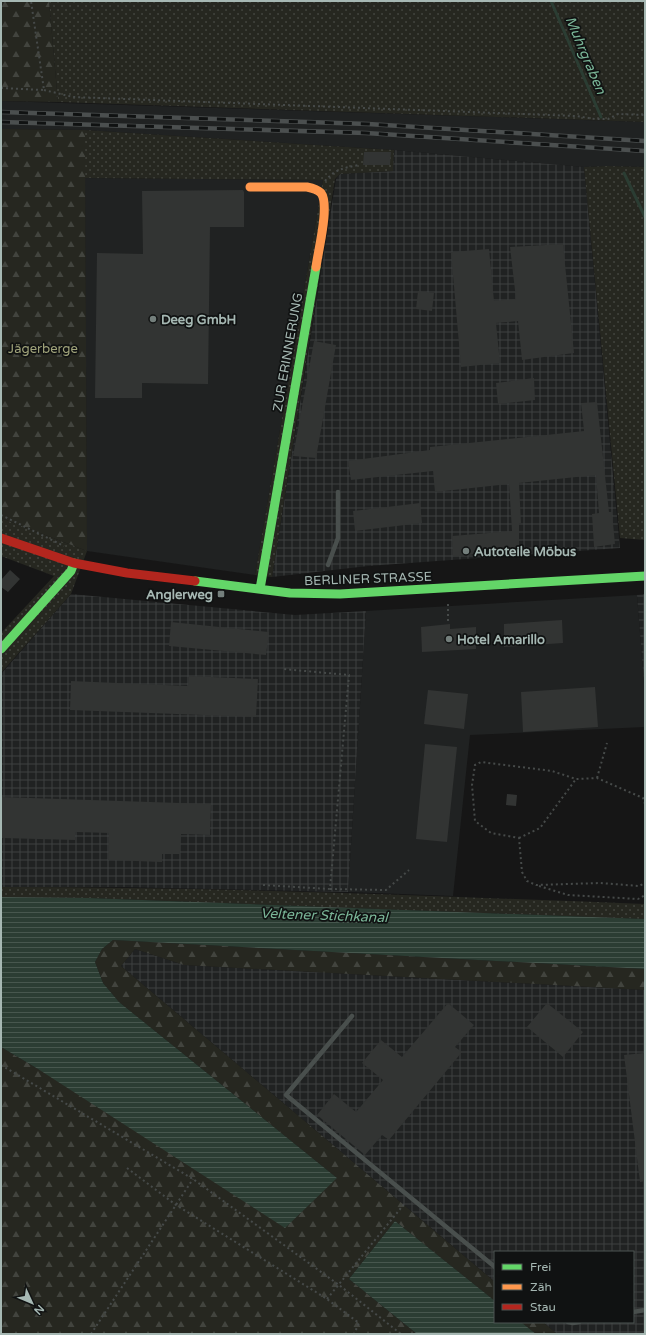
<svg xmlns="http://www.w3.org/2000/svg" width="646" height="1335" viewBox="0 0 646 1335" font-family="'Varela Round',sans-serif">
<style>
.built{fill:#202222}
.industrial{fill:url(#industrial-grid)}
.grass{fill:url(#grass-dots)}
.forest{fill:url(#forest-firs)}
.water{fill:url(#water-rules)}
.lines{fill:none;stroke-linecap:round;stroke-linejoin:round}
.stream{stroke:#2b3d33;stroke-width:3}
.building{fill:#323433}
.path{stroke:#464a49;stroke-width:2;stroke-dasharray:2 3;stroke-linecap:butt}
.lane{stroke:#494f4d;stroke-width:4.5}
.fast{stroke:#63d668;stroke-width:9}
.slow{stroke:#ff974d;stroke-width:9}
.jam{stroke:#b3261e;stroke-width:9}
.rail-casing{stroke:#4b4f4f;stroke-width:4.5}
.rail{stroke:#101212;stroke-width:3;stroke-dasharray:9;stroke-linecap:butt}
.poi-dot{fill:#747f7c;stroke:#101212;stroke-width:1.5}
.labels{text-anchor:middle;stroke-width:3.5;stroke-linejoin:round;paint-order:stroke}
.poi-label{font-size:13px;font-weight:bold;fill:#a6b8b3;stroke:#101212;text-anchor:start}
.park-label{font-size:13px;fill:#a1a47b;stroke:#101212}
.street-label{font-size:13px;fill:#a6b8b3;stroke:#101212}
.water-label{font-size:14px;font-style:italic;fill:#7ab597;stroke:#101212}
</style>
<defs>
<pattern id="industrial-grid" width="8" height="8" patternUnits="userSpaceOnUse"><rect width="8" height="8" fill="#202222"/><path d="M0 4h8M4 0v8" fill="none" stroke="#3d4040"/></pattern>
<pattern id="grass-dots" width="8" height="8" patternUnits="userSpaceOnUse"><rect width="8" height="8" fill="#262720"/><path d="M2 2h.1M6 6h.1" fill="none" stroke="#42443e" stroke-width="1.8" stroke-linecap="round"/></pattern>
<pattern id="forest-firs" width="22" height="20" patternUnits="userSpaceOnUse"><rect width="22" height="20" fill="#262720"/><path d="M5 1l3.5 6h-7zM16 11l3.5 6h-7z" fill="#42443e"/></pattern>
<pattern id="water-rules" width="6" height="5" patternUnits="userSpaceOnUse"><rect width="6" height="5" fill="#2b3d33"/><path d="M0 2.5h6" fill="none" stroke="#47574e"/></pattern>
</defs>
<rect width="100%" height="100%" fill="#161616"/>
<path class="built" d="M1 101 645 122V167L608 166 584 167 394 150 85 130 1 129Z
M85 178 323 180 255 575 87 551Z
M637 595 645 695V727L470 735 453 896 348 892 366 611Z"/>
<path class="industrial" d="M394 150 584 167 620 548 368 566 272 577 336 179 340 174 392 171Z
M71 594 295 615 366 611 348 892 121 887H1V674Z
M645 594V695L637 595Z
M135 949 184 965 645 990V1334H557L543 1322H633V1252H495V1282L121 966Z"/>
<path class="grass" d="M49 1H645V122L58 102Z
M85 130 394 150 393 171 340 174 335 179 272 577 255 575 323 180 85 178Z
M608 166 645 167V540L620 538 584 167Z
M1 518 87 551 71 594 1 673V633L54 576 1 556Z
M1 887C216 887 430 896 645 904V919L89 898 1 897Z"/>
<path class="forest" d="M1 1H49L58 102 1 101Z
M1 129 85 130 87 551 1 518Z
M113 940 645 969V990L184 965 135 949 121 966 495 1282V1301L395 1221 349 1279 417 1334H1V1047L38 1069 337 1178 119 1002 103 983 95 962 102 949Z
M521 1322H543L557 1334H536Z"/>
<path class="water" d="M1 897 89 898 645 919V969L113 940 102 949 95 962 103 983 119 1002 337 1178 285 1228 38 1069 1 1047Z
M395 1221 495 1301V1322H521L536 1334H417L349 1279Z"/>
<g class="lines">
<path class="stream" d="M551 1 601 117
M624 173 645 217"/>
</g>
<path class="building" d="M364 152H391L390 165H363Z
M243 190 244 192V227H210L208 384 142 383V398H95L97 253 143 254 142 191Z
M563 244 574 353 522 360 518 321 496 323 500 363 461 367 451 252 489 249 494 301 516 299 510 247Z
M418 291 434 293 432 311 416 309Z
M314 341 336 345 316 458 293 456Z
M534 378 535 400 498 404 496 383Z
M597 402 609 512H612L615 544 594 547 592 514 599 513 596 475 519 483 521 523H519V549L453 557 452 536 512 531 509 484 435 492 433 471 351 480 348 461 430 450V447L584 431 581 403Z
M420 503 422 523 355 531 353 511Z
M10 570 20 579 8 592 1 587V580Z
M562 620 563 643 504 647V624Z
M171 622 269 632 266 655 169 646Z
M450 624V629L476 627V649L422 652 421 627Z
M189 676 258 679 256 717 70 710 71 681 188 686Z
M595 687 598 727 523 732 521 692Z
M428 690 468 694 464 729 424 724Z
M425 744 457 747 447 842 416 839Z
M507 794 517 795 516 806 506 805Z
M1 797 211 804 210 835 181 834 180 854H162V862L108 860 109 833 75 832V840L1 838Z
M448 1003 474 1025 455 1047 462 1052 389 1140 382 1135 365 1155 317 1115 334 1094 356 1112 383 1080 362 1063 381 1040 402 1057Z
M547 1003 583 1032 563 1057 527 1027Z
M644 1053 645 1064V1181L640 1182 624 1055Z"/>
<g class="lines">
<path class="path" d="M1 88 44 90 31 1
M44 90 73 97 576 116 595 119H608L618 114 645 115
M325 181C335 169 344 168 359 165
M1 515 64 546
M185 596V590
M448 604V624
M597 778 607 743
M645 804 643 798 597 778 576 779 552 771 481 762 475 765 472 785 475 821 491 833 519 838 522 872 527 881 536 885 600 883 639 886 645 883
M519 838 540 828 576 779
M263 885 330 889 349 675 283 669
M539 886 568 895 638 899 645 895
M330 889 386 890 409 870
M1 1065 193 1179 339 1285 401 1334
M127 1168 176 1205 327 1299 359 1323 354 1334
M327 1299 405 1203
M91 1334 193 1179"/>
<path class="lane" d="M328 565 338 538V492
M352 1016 286 1095 495 1267
M633 1312 645 1310
M568 1322 573 1323 579 1322"/>
<path class="fast" d="M195 581 290 593 340 594 645 576
M260 589 316 267
M1 649 71 571 74 563"/>
<path class="slow" d="M250 187H307C312 188 317 189 321 193 330 205 318 251 316 267"/>
<path class="jam" d="M1 538 74 563 127 573 195 581"/>
<g class="rail-casing">
<path id="rail" d="M1 112 368 124 645 141
M1 122 366 133 645 151"/>
</g>
<use href="#rail" class="rail"/>
</g>
<g class="poi-dot">
<circle cx="153" cy="319" r="4"/>
<circle cx="466" cy="551" r="4"/>
<rect x="217" y="590" width="8" height="8" rx="2"/>
<circle cx="449" cy="639" r="4"/>
</g>
<g class="labels">
<g class="poi-label">
<text x="161" y="324">Deeg GmbH</text>
<text x="474" y="556">Autoteile Möbus</text>
<text x="213" y="599" text-anchor="end">Anglerweg</text>
<text x="457" y="644">Hotel Amarillo</text>
</g>
<g class="park-label">
<text x="43" y="353">Jägerberge</text>
</g>
<g class="street-label">
<text transform="translate(287 352) rotate(-80)" y="5">ZUR ERINNERUNG</text>
<text transform="translate(368 578) rotate(-2)" y="5">BERLINER STRASSE</text>
</g>
<g class="water-label">
<text transform="translate(586 55) rotate(67)" y="5">Muhrgraben</text>
<text transform="translate(324 915) rotate(2)" y="5">Veltener Stichkanal</text>
</g>
</g>
<rect width="646" height="1335" fill="none" stroke="#a6b8b3" stroke-width="4"/>
<rect x="494" y="1251" width="140" height="72" fill="#101212" stroke="#4c5452"/>
<rect x="502" y="1264" width="20" height="6" fill="#63d668" stroke="#4c5452"/>
<text x="530" y="1271" font-size="12" fill="#a6b8b3">Frei</text>
<rect x="502" y="1284" width="20" height="6" fill="#ff974d" stroke="#4c5452"/>
<text x="530" y="1291" font-size="12" fill="#a6b8b3">Zäh</text>
<rect x="502" y="1304" width="20" height="6" fill="#b3261e" stroke="#4c5452"/>
<text x="530" y="1311" font-size="12" fill="#a6b8b3">Stau</text>
<g transform="translate(32 1303) rotate(134)" stroke="#101212" stroke-width="3" paint-order="stroke">
<path d="M0-3L7 15L0 10L-7 15Z" fill="#a6b8b3"/>
<text y="-6" font-size="11" font-weight="bold" text-anchor="middle" fill="#a6b8b3">N</text>
</g>
</svg>
